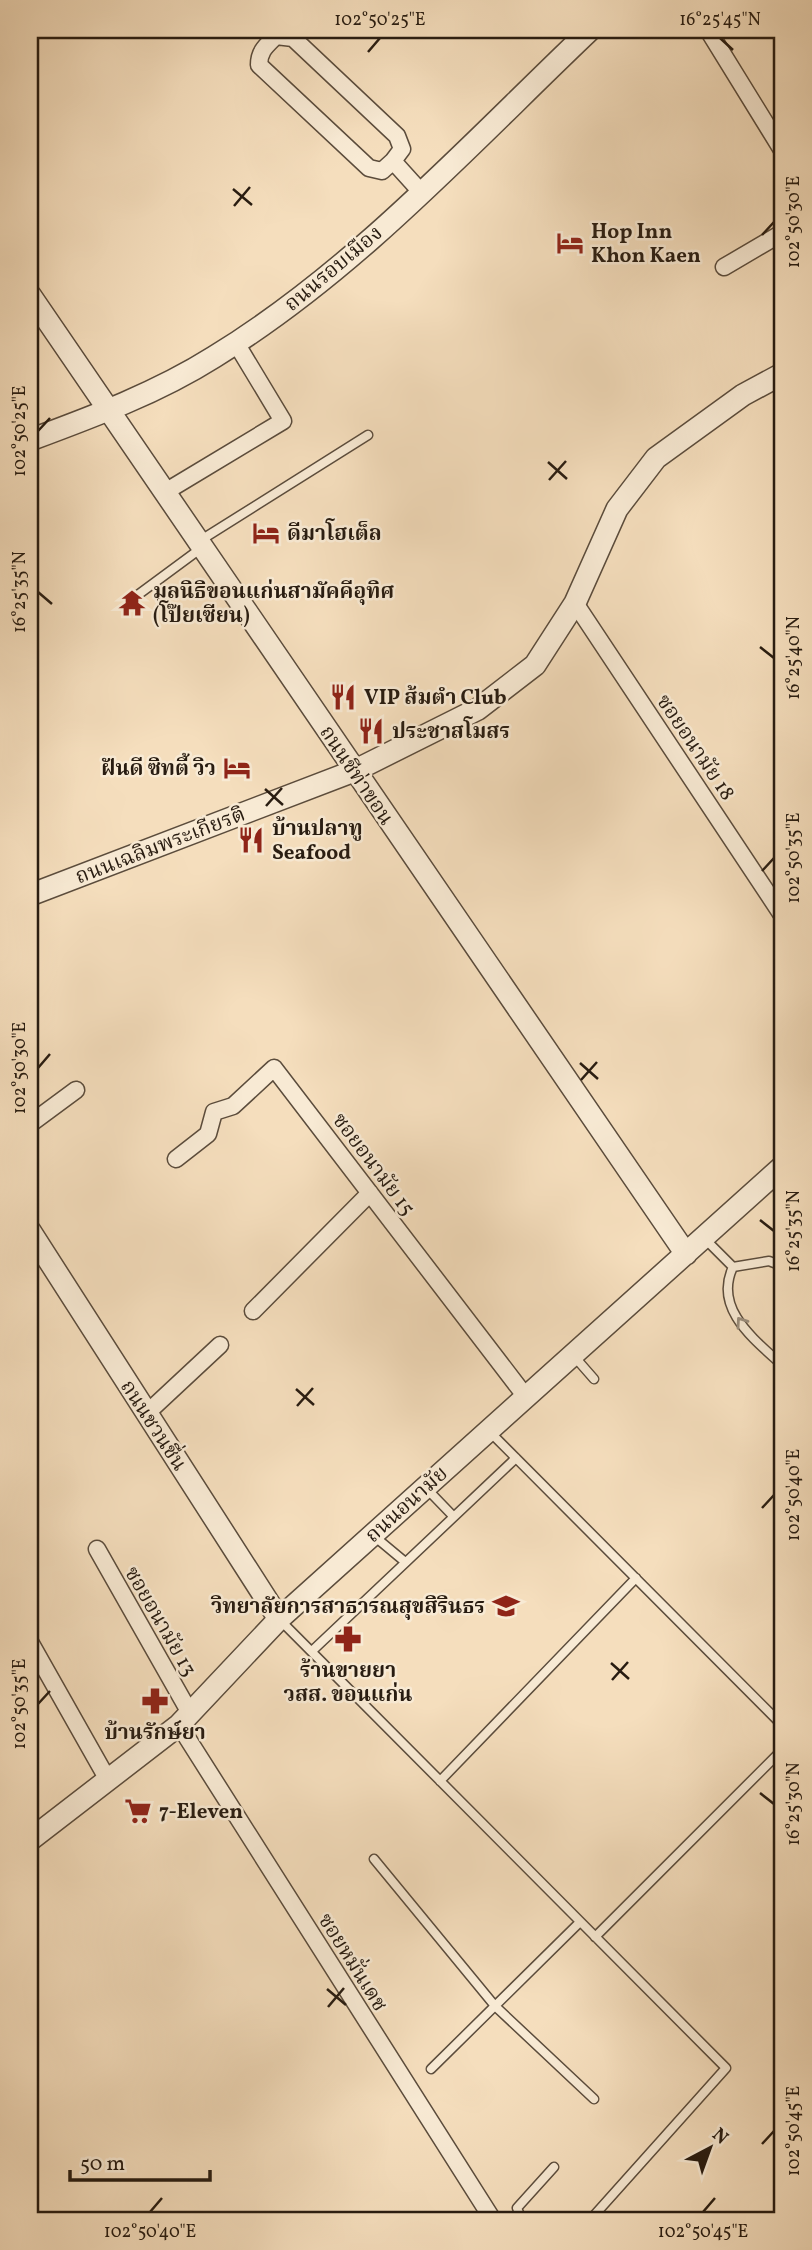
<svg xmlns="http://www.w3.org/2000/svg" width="812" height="2250" viewBox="0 0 812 2250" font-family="Vollkorn,'Noto Serif Thai',serif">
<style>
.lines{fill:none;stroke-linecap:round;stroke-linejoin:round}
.service-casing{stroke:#5b4c3c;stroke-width:11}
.minor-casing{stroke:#5b4c3c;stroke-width:19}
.tertiary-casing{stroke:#5b4c3c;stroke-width:24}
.service{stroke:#f8ead4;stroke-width:8}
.minor{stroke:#f8ead4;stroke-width:16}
.tertiary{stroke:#f8ead4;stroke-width:21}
.oneway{stroke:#9a8d7c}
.ticks{fill:none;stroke:#281c11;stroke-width:2.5}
.labels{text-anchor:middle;stroke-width:5;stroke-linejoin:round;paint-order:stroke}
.poi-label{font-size:21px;font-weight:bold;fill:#281c11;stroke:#f8ead4;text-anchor:start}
.street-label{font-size:21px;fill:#281c11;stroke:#f8ead4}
.neatline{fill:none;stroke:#281c11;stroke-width:2.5}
.ticks-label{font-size:18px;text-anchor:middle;fill:#281c11}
</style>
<rect width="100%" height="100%" fill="#f5debd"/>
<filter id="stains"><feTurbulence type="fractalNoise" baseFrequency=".00286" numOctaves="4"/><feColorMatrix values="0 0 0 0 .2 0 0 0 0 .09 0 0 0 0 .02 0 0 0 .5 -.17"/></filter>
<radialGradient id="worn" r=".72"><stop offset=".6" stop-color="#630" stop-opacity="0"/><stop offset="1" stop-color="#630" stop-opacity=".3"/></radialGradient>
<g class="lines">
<g class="service-casing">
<path id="service" d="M201 540 368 435
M135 597 200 549
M704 1238 733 1267
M782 1266 769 1261 733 1267C713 1309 755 1340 782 1365
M573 1355 594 1379
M490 1432 782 1725
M426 1488 453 1516
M374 1536 404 1561
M279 1619 726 2068 590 2220
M312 1651 516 1458
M440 1781 636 1578
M374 1859 495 2006 594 2099
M595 1937 782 1750
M431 2069 580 1922
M522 2220 517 2208 554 2167"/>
</g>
<g class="minor-casing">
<path id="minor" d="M708 30 782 150
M393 161 402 149 397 136 293 38 276 36C266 46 259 51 259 65L369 168 382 171 393 161 421 192
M724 267 782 233
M165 492 283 421 236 343
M575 603 782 915
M30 1124 76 1090
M176 1159 208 1134 214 1112 233 1106 274 1068 526 1397
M253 1311 370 1193
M146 1414 220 1345
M97 1549 190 1713
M30 1642 108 1780
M179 1725 493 2220"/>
</g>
<g class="tertiary-casing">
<path id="tertiary" d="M30 295 686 1254
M30 440C92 417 157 393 214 357 356 270 470 144 590 30
M30 895 354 771 478 709 535 665 575 603 617 509 656 458 743 395 782 374
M30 1231 279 1619
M30 1840 179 1725 279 1619 782 1167"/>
</g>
<use href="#service" class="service"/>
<use href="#minor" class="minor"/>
<use href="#tertiary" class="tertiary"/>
</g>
<defs><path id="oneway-chevron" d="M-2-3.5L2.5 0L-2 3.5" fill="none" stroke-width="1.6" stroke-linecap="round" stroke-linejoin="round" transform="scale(1.75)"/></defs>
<use class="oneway" href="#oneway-chevron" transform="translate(741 1322) rotate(-125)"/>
<path class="ticks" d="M720 38 733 50M368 52 380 38M233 189 252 205M234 206 250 187M762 235 774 222M38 431 50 418M548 462 567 479M549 480 566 461M38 592 52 604M760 647 774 658M265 789 283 805M266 806 282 788M762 871 774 858M580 1063 598 1079M38 1068 50 1054M581 1080 597 1062M760 1220 774 1231M296 1389 314 1405M297 1406 313 1388M762 1508 774 1495M611 1663 629 1679M612 1680 628 1662M38 1704 50 1691M760 1793 774 1804M327 1989 346 2005M328 2007 344 1988M762 2144 774 2131M150 2212 162 2198M703 2212 715 2198"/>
<defs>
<g id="hotel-bare" transform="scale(2.1)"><path d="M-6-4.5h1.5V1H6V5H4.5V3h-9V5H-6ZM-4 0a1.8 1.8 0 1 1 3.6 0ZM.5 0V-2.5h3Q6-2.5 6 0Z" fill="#8f2418" stroke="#f8ead4" stroke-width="2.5" paint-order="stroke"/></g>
<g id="temple-bare" transform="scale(2.1)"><path d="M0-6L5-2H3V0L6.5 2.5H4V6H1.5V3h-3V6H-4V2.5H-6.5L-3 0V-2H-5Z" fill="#8f2418" stroke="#f8ead4" stroke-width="2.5" paint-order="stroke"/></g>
<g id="restaurant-bare" transform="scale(2.1)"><path d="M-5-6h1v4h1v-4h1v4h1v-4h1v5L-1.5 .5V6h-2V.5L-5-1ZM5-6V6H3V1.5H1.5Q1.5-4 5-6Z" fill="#8f2418" stroke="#f8ead4" stroke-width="2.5" paint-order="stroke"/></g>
<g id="university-bare" transform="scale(2.1)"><path d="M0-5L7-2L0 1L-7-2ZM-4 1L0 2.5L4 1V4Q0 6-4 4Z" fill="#8f2418" stroke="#f8ead4" stroke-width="2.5" paint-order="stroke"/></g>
<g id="pharmacy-bare" transform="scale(2.1)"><path d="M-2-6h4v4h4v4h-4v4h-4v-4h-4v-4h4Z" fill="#8f2418" stroke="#f8ead4" stroke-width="2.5" paint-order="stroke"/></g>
<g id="supermarket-bare" transform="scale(2.1)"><path d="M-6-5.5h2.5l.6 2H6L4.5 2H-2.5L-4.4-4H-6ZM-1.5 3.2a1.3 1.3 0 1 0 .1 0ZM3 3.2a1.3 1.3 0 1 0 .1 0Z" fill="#8f2418" stroke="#f8ead4" stroke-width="2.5" paint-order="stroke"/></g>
</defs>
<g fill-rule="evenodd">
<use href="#hotel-bare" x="570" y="243"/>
<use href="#hotel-bare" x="266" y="533"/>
<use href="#temple-bare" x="132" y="603"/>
<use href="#restaurant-bare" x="343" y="697"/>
<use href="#restaurant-bare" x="371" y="731"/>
<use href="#hotel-bare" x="237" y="768"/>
<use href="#restaurant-bare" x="251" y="840"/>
<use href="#university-bare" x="506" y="1606"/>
<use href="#pharmacy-bare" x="348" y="1639"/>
<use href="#pharmacy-bare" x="155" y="1701"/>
<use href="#supermarket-bare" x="138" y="1811"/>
</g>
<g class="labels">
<g class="poi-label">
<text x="591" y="238">Hop Inn<tspan x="591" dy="24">Khon Kaen</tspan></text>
<text x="287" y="540">ดีมาโฮเต็ล</text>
<text x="153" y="598">มูลนิธิขอนแก่นสามัคคีอุทิศ<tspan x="153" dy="24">(โป๊ยเซียน)</tspan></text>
<text x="364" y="704">VIP ส้มตำ Club</text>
<text x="392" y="738">ประชาสโมสร</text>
<text x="216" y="775" text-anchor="end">ฝันดี ซิทตี้ วิว</text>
<text x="272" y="835">บ้านปลาทู<tspan x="272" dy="24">Seafood</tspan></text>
<text x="485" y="1613" text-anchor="end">วิทยาลัยการสาธารณสุขสิรินธร</text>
<text x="348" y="1677" text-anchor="middle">ร้านขายยา<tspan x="348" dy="24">วสส. ขอนแก่น</tspan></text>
<text x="155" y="1739" text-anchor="middle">บ้านรักษ์ยา</text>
<text x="159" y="1818">7-Eleven</text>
</g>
<g class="street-label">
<text transform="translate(333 268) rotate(-40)" y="7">ถนนรอบเมือง</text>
<text transform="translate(696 747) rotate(56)" y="7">ซอยอนามัย 18</text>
<text transform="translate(357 775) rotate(56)" y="7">ถนนชีท่าขอน</text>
<text transform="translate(160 845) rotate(-21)" y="7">ถนนเฉลิมพระเกียรติ</text>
<text transform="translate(374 1164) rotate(53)" y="7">ซอยอนามัย 15</text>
<text transform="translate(154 1425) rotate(57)" y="7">ถนนชวนชื่น</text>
<text transform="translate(406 1504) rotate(-42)" y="7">ถนนอนามัย</text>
<text transform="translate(161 1621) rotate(60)" y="7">ซอยอนามัย 13</text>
<text transform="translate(353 1962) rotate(58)" y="7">ซอยหมั่นเดช</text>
</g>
</g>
<rect width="812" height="2250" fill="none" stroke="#f5debd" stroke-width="77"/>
<g transform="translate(710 2148) rotate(41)" stroke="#f8ead4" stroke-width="5" paint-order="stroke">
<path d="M0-5L12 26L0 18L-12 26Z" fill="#281c11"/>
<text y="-10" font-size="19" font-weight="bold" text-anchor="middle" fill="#281c11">N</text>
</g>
<path d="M70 2170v10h140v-10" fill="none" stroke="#281c11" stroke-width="3.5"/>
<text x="80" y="2170" font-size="21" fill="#281c11" stroke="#f8ead4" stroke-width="5" paint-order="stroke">50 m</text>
<rect x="38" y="38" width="736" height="2174" class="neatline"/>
<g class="ticks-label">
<text x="380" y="25">102°50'25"E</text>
<text x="720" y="25">16°25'45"N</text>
<text transform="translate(793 222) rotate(-90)" y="6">102°50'30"E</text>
<text transform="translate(19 431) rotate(-90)" y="6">102°50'25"E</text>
<text transform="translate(19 592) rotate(-90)" y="6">16°25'35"N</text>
<text transform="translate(793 658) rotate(-90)" y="6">16°25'40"N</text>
<text transform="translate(793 858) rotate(-90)" y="6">102°50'35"E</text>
<text transform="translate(19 1068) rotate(-90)" y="6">102°50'30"E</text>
<text transform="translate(793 1231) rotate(-90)" y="6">16°25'35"N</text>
<text transform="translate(793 1495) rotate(-90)" y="6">102°50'40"E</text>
<text transform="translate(19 1704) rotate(-90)" y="6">102°50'35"E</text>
<text transform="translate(793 1804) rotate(-90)" y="6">16°25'30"N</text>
<text transform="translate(793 2131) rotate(-90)" y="6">102°50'45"E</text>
<text x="150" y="2237">102°50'40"E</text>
<text x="703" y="2237">102°50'45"E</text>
</g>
<rect width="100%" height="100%" filter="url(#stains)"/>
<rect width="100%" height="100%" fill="url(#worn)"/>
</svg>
